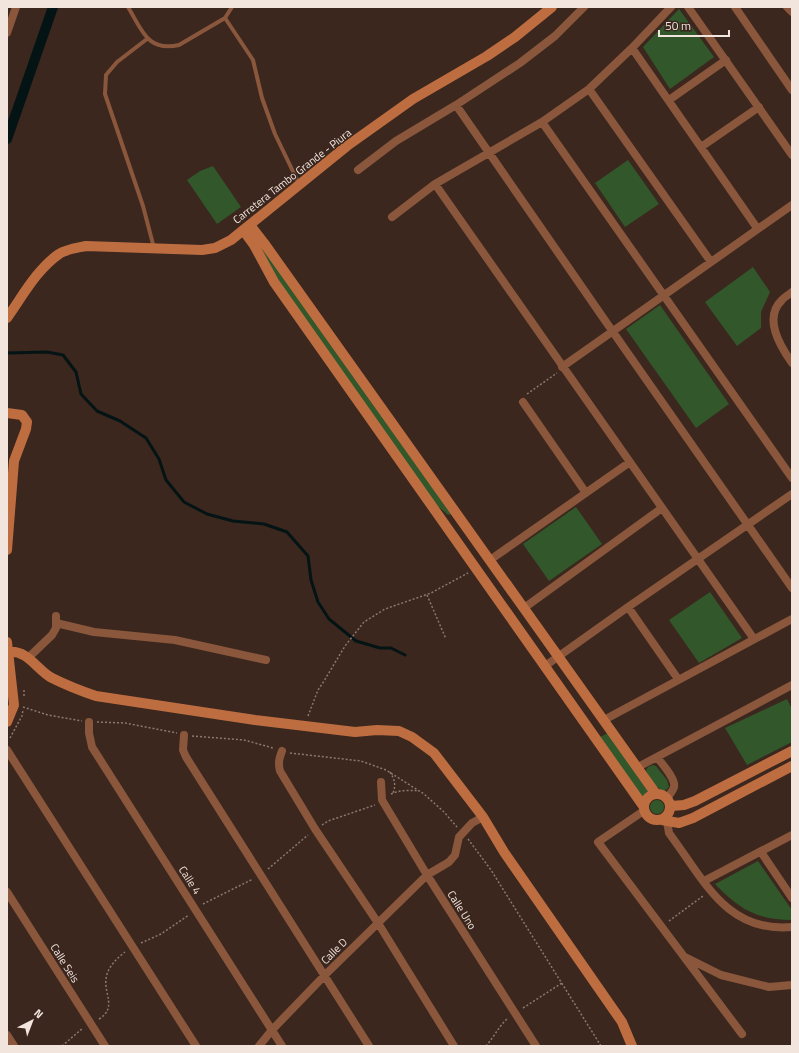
<svg xmlns="http://www.w3.org/2000/svg" width="799" height="1053" viewBox="0 0 799 1053" font-family="'Titillium Web',sans-serif">
<style>
.green{fill:#31572a}
.lines{fill:none;stroke-linecap:round;stroke-linejoin:round}
.stream{stroke:#041415;stroke-width:3}
.canal{stroke:#041415;stroke-width:10}
.path{stroke:#8a7971;stroke-width:1.5;stroke-dasharray:2 2;stroke-linecap:butt}
.lane{stroke:#8a573c;stroke-width:4}
.street{stroke:#8a573c;stroke-width:8}
.secondary{stroke:#be6d41;stroke-width:10}
.labels{text-anchor:middle;stroke-width:3;stroke-linejoin:round;paint-order:stroke}
.street-label{font-size:11px;fill:#f2e5de;stroke:#3b271e}
</style>
<rect width="100%" height="100%" fill="#3b271e"/>
<path class="green" d="M679 9 714 57 670 89 643 47Z
M628 160 659 204 625 227 595 183Z
M213 166 241 207 217 224 187 180 200 171Z
M261 244 451 514 448 515 433 502 277 281 259 245Z
M753 267 770 292 761 312V328L737 346 705 302Z
M660 305 729 404 696 428 626 329Z
M576 507 602 544 549 581 523 544Z
M710 592 742 638 699 663 669 620Z
M787 699 792 709V742L747 765 725 728Z
M608 733 649 791V794L643 798 600 737Z
M653 765 656 766 667 780 669 787 665 791C657 790 649 778 646 770L648 767Z
M650 807a7 7 0 1 1 14 0a7 7 0 1 1-14 0Z
M758 861 792 910V920C757 920 739 909 715 884Z"/>
<g class="lines">
<path class="stream" d="M7 353 47 352 63 355 76 372 81 394 97 411 120 421 146 438 159 459 166 480 184 502 207 514 233 521 264 524 287 532 308 556 311 580 318 602 329 619 356 641 380 648H391L405 655"/>
<path class="canal" d="M7 139 53 7"/>
<path class="path" d="M527 394 557 373
M427 595 446 639
M24 696V690
M23 707 48 715 82 721
M308 716 318 690 324 681 345 646 364 622 385 609 431 593 468 573
M97 722 125 723 177 733
M192 736 244 740 273 748
M10 738 22 716 23 710
M290 753 361 761 386 770 424 794 444 812 457 827
M390 772C395 780 396 785 393 793
M391 794C399 790 410 790 419 791
M322 825 328 821 375 805
M468 839 491 870 601 1046
M268 869 308 835
M203 904 253 879
M669 921 703 896
M141 943 161 934 189 915
M523 1008 562 983
M99 1019C117 1008 104 994 106 979 107 968 117 958 125 952
M62 1046 83 1028
M486 1046C494 1037 499 1026 508 1018"/>
<path class="lane" d="M128 7C142 30 147 52 179 45L225 18 232 7
M225 18 253 60 262 98 275 134 299 184
M147 39 117 62 106 75 105 94 143 206 154 248"/>
<path class="street" d="M688 7 792 155
M735 7 792 90
M787 7 792 12
M7 33 16 7
M632 48 757 228
M589 89 711 262
M669 100 726 60
M456 105 613 332 792 588
M542 122 792 478
M701 147 759 107
M358 170 396 141 456 105 520 63 555 36 584 7
M435 184 754 639
M392 217 435 184 542 122 589 89 632 48 671 7
M792 292C789 295 784 297 782 300 763 318 780 346 792 363
M562 367 792 205
M523 402 586 493
M490 560 630 462
M628 607 678 679
M524 608 662 508
M56 623 94 632 175 640 266 660
M28 658 52 635 56 628V616
M545 666 628 607 792 494
M604 720 792 619
M89 722V733L92 747 282 1046
M184 735 183 750 186 757 369 1046
M7 750 196 1046
M282 751C279 759 278 763 280 771L315 829 378 923 454 1046
M657 757C662 764 676 779 674 787 673 791 669 795 667 798
M638 767 792 685
M381 782 382 800 427 875 536 1046
M645 810 598 842 742 1034
M667 821 669 833 674 840C706 884 729 933 792 927
M761 852 792 898
M704 881 792 835
M7 892 105 1046
M685 957 721 975 769 987 792 985
M7 1035 14 1046
M259 1046 272 1030 325 975 427 875 449 862 455 855 459 837 472 823 483 817"/>
<path class="secondary" d="M250 225 264 243 656 794
M243 230 254 245 274 282 644 807
M7 318C22 297 37 269 59 254 67 249 77 248 86 246L202 250 215 248 231 240 347 146 413 99 487 56 515 37 552 7
M7 413 22 415 27 422 26 429 14 461 7 550
M7 642 14 705 7 722
M9 652C28 650 37 670 52 678 66 685 81 691 96 696L255 720 355 732 377 730 399 731 412 737 434 753 483 817 504 852 622 1022 632 1046
M644 807a13 13 0 1 1 26 0a13 13 0 1 1-26 0Z
M671 806 684 805 695 801 792 751
M662 820 679 823 693 818 792 766"/>
</g>
<g class="labels">
<g class="street-label">
<text transform="translate(292 176) rotate(-38)" y="4">Carretera Tambo Grande - Piura</text>
<text transform="translate(190 880) rotate(57)" y="4">Calle 4</text>
<text transform="translate(462 910) rotate(58)" y="4">Calle Uno</text>
<text transform="translate(334 951) rotate(-45)" y="4">Calle D</text>
<text transform="translate(65 963) rotate(58)" y="4">Calle Seis</text>
</g>
</g>
<rect width="799" height="1053" fill="none" stroke="#f2e5de" stroke-width="16"/>
<g transform="translate(32 1021) rotate(42)" stroke="#3b271e" stroke-width="3" paint-order="stroke">
<path d="M0-3L7 15L0 10L-7 15Z" fill="#f2e5de"/>
<text y="-6" font-size="11" font-weight="bold" text-anchor="middle" fill="#f2e5de">N</text>
</g>
<path d="M659 30v6h70v-6" fill="none" stroke="#f2e5de" stroke-width="2"/>
<text x="665" y="30" font-size="12" fill="#f2e5de" stroke="#3b271e" stroke-width="3" paint-order="stroke">50 m</text>
</svg>
